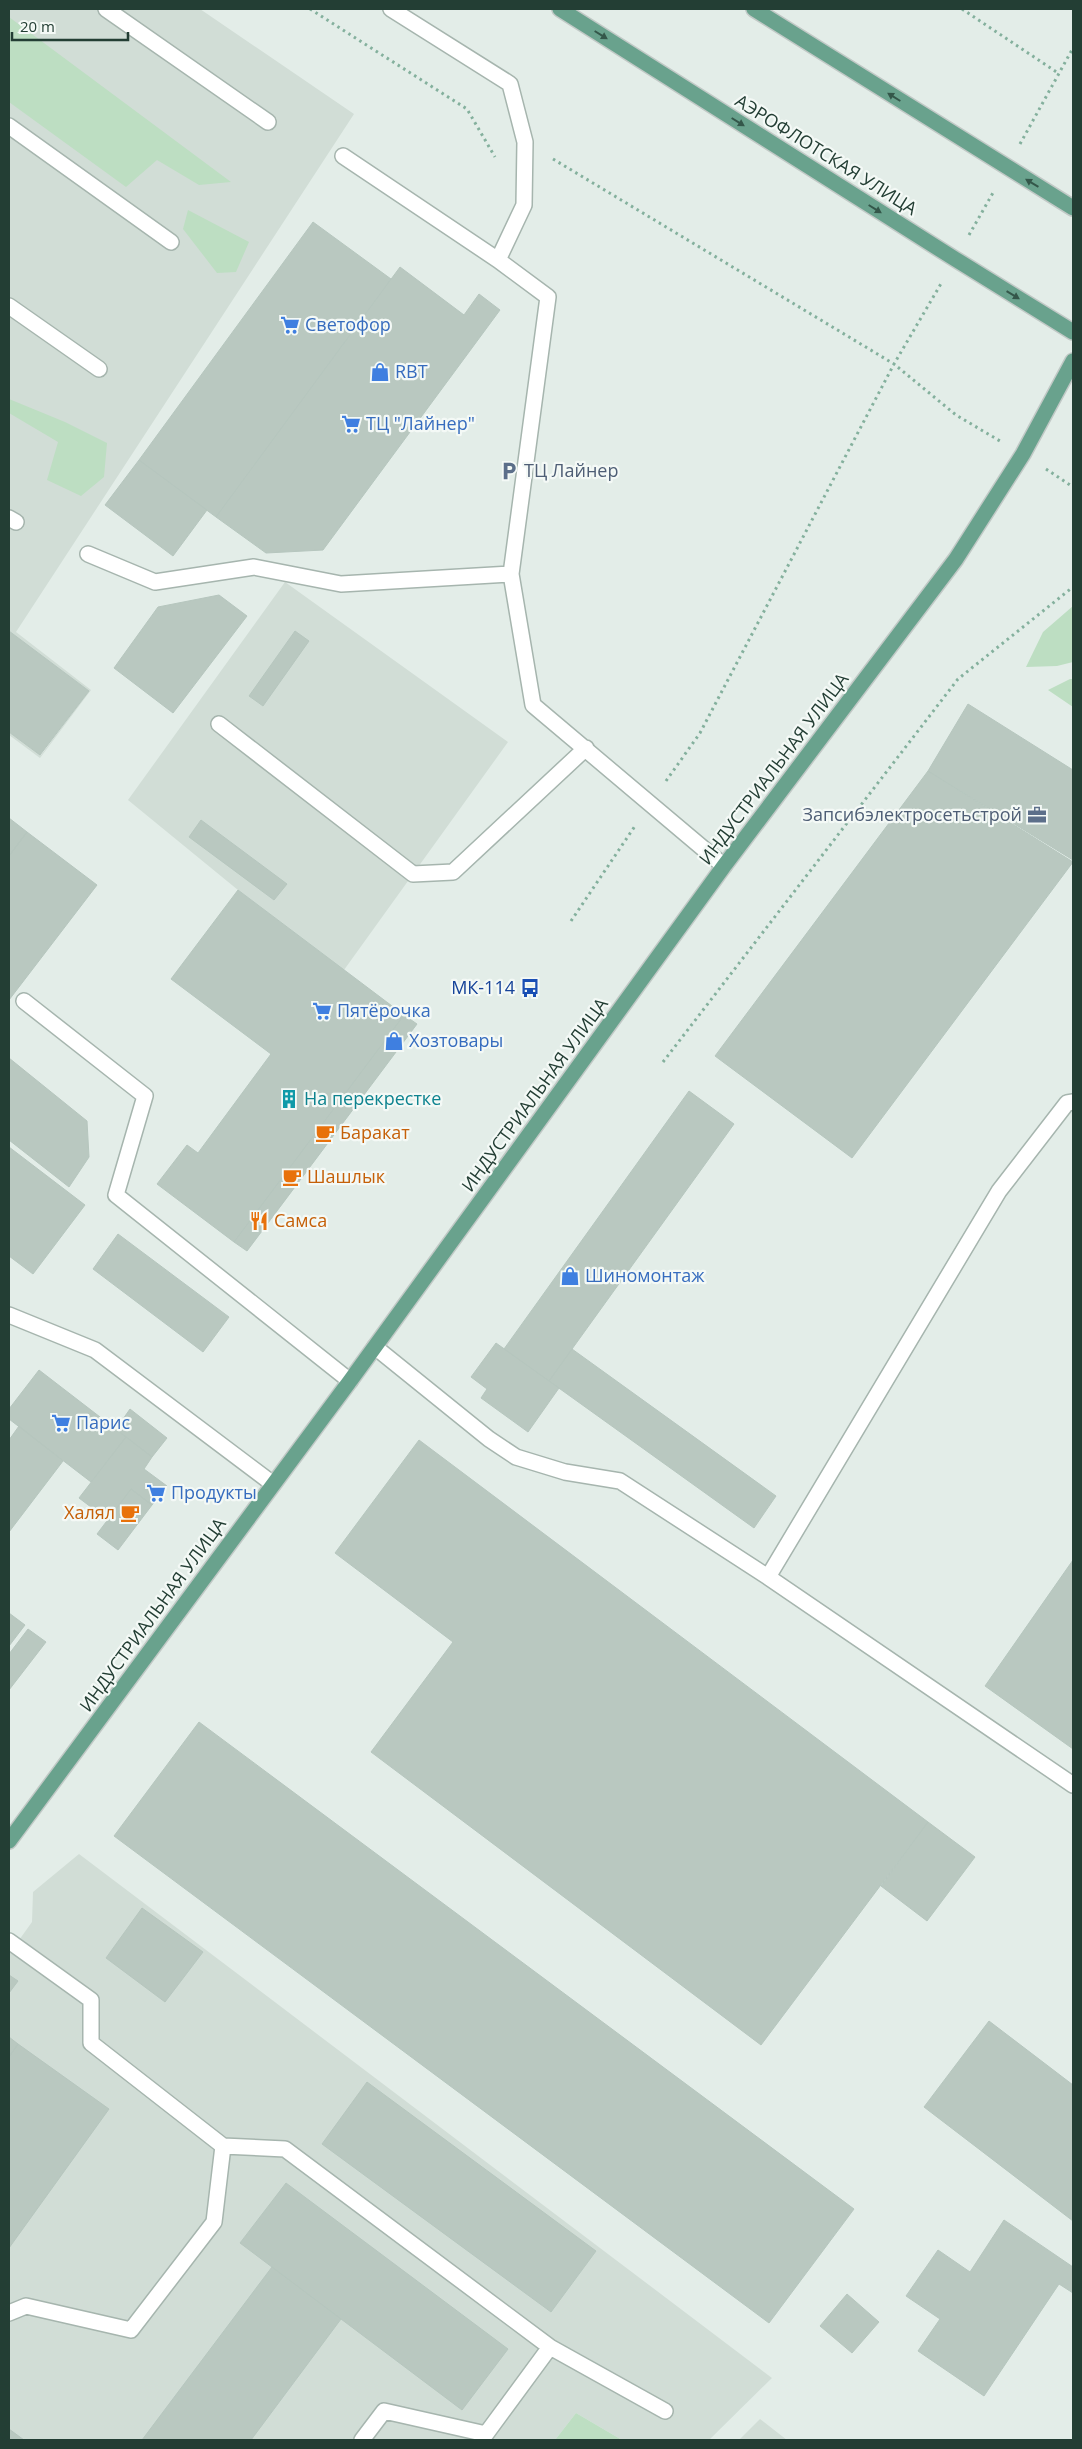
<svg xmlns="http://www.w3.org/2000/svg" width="1082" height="2449" viewBox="0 0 1082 2449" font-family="'Open Sans',sans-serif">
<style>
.built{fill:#d1ddd6}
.green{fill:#bddec2}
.building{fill:#b9c8c0;stroke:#b6c6be}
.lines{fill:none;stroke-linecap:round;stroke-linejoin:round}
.minor-casing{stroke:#a6b5ae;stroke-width:18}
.major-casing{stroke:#c1c9c6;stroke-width:18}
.path{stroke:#84b09d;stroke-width:3;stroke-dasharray:2.5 4;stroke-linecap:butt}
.minor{stroke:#fff;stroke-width:15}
.major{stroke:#69a28d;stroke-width:15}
.oneway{fill:#34574a}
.labels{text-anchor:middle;stroke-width:4.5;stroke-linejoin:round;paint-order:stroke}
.street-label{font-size:18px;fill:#233e34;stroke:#f4f9f6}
.shop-label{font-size:18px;fill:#366cbe;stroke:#f4f9f6;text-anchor:start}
.service-label{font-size:18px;fill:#4e5e75;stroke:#f4f9f6;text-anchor:start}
.transit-label{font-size:18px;fill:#164399;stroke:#f4f9f6;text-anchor:end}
.culture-label{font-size:18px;fill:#0d838f;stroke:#f4f9f6;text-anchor:start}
.food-label{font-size:18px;fill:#c56008;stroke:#f4f9f6;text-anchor:start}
</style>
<rect width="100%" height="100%" fill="#e3ede8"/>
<path class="built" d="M9 9H200L354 114 16 632 91 690 40 758 9 735V732L41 755 89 691 9 631Z
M285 582 508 742 344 970 238 890 128 800Z
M79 1854 772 2378 709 2440H622L576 2413 555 2440H9V1954L32 1922 33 1892Z
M760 2419 787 2440H739Z"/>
<path class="green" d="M9 17 231 182 199 185 157 160 126 187 9 102Z
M188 210 249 242 236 272 217 273 183 229Z
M9 399 65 422 107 443 104 477 81 496 47 480 58 442 9 413Z
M1073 606V662L1057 666 1026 667 1043 632Z
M1070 679H1073V707L1048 690Z
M576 2413 622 2440H555Z"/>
<path class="building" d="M313 222 391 279 216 517 139 460Z
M400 267 464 315 479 294 500 310 323 550 266 553 216 517Z
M139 460 207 510 173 556 105 505Z
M219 595 247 616 173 713 114 668 158 607Z
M9 631 89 691 40 755 9 732Z
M295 631 309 641 263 706 249 696Z
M968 704 1073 770V860L928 771Z
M928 771 1073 862 852 1158 715 1056Z
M9 818 27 832 9 856Z
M201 820 287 884 274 900 189 837Z
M27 832 97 885 9 1000V856Z
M238 890 404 1015 234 1242 157 1184 187 1145 198 1153 271 1054 171 979Z
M404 1015 417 1024 247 1251 234 1242Z
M9 1058 87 1121 89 1157 69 1187 9 1140Z
M689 1091 734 1124 549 1381 504 1349Z
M9 1147 85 1205 33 1274 9 1256Z
M118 1234 229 1317 203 1352 93 1269Z
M496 1343 559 1388 528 1432 481 1398 487 1389 471 1377Z
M572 1349 776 1496 754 1528 549 1381Z
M39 1370 126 1437 91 1482 9 1419V1409Z
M130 1409 167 1438 152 1457 116 1429Z
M19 1426 63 1461 9 1532V1440Z
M126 1437 152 1457 144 1469 167 1486 152 1505 131 1489 108 1520 79 1498Z
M419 1440 928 1822 761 2045 371 1752 453 1642 335 1553Z
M131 1489 152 1505 118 1550 97 1534Z
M1073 1560V1749L985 1686Z
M9 1613 25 1625 9 1646Z
M28 1629 46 1642 9 1690V1654Z
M199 1722 854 2209 769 2323 114 1836Z
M928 1822 975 1857 927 1921 881 1886Z
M142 1908 203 1952 165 2002 106 1958Z
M9 1975 18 1981 9 1993Z
M989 2021 1073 2085V2221L924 2107Z
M9 2037 18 2044 9 2057Z
M18 2044 109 2109 9 2248V2057Z
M367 2082 596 2251 551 2312 322 2144Z
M286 2183 508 2349 462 2410 240 2243Z
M1004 2220 1073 2267V2293L1059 2284 984 2396 918 2351 940 2319 906 2296 938 2250 970 2272Z
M272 2267 341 2319 251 2440H142Z
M847 2294 879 2322 852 2353 820 2326Z
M9 2429 24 2440H9Z"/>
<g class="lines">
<g class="minor-casing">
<path id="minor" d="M106 9 268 122
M391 9 510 84 525 142 524 205 498 260
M9 126 171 242
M343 156 498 260 548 297 511 574 533 705 724 866
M9 306 99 369
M9 518 16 522
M88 554 155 582 254 567 341 584 511 574
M219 724 413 874 453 872 586 748
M24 1001 145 1096 116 1195 350 1381
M9 1315 95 1350 273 1484
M375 1347 489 1439 516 1457 565 1472 620 1481 768 1577 1073 1785
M768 1577 999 1191 1067 1103 1073 1102
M9 1941 91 2000V2043L223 2146 285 2149 550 2347 665 2411
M9 2313 26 2306 131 2330 214 2222 223 2146
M362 2440 384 2411 486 2434 550 2347"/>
</g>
<g class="major-casing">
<path id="major" d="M560 9 955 259 1073 332
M754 9 1073 208
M9 1841 350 1381 724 866 956 559 1023 454 1073 361"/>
</g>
<path class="path" d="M310 9 467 109 495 157
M962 9 1058 73
M1020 144 1073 48
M553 159 894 364 956 415 1000 441
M969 235 994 191
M1046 469 1073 487
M666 781 700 733 894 364 942 282
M571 921 635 826
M663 1062 958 679 1073 587"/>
<use href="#minor" class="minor"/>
<use href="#major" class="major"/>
</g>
<defs><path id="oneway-solid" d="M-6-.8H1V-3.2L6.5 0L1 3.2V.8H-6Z" transform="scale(1.25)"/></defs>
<g class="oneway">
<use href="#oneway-solid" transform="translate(601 35) rotate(32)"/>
<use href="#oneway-solid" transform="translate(894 97) rotate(-148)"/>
<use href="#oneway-solid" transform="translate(738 122) rotate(32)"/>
<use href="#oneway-solid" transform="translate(1032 183) rotate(-149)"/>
<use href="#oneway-solid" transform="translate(875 209) rotate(32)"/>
<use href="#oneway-solid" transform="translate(1013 295) rotate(31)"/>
</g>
<defs>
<g id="supermarket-bare" transform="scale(1.5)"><path d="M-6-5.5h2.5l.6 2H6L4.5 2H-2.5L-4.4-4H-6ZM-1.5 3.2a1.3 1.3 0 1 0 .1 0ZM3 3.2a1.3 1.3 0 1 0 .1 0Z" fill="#3f7fe0" stroke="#f4f9f6" stroke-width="2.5" paint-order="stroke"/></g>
<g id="shop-bare" transform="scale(1.5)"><path d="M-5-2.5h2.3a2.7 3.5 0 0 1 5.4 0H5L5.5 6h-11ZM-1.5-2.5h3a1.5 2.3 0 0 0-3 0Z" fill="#3f7fe0" stroke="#f4f9f6" stroke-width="2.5" paint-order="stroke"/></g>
<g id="parking-bare" transform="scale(1.5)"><path d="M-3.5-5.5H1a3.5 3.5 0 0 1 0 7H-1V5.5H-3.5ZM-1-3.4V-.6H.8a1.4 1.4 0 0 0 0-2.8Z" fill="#5c6f8a" stroke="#f4f9f6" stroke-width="2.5" paint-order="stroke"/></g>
<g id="office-bare" transform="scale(1.5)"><path d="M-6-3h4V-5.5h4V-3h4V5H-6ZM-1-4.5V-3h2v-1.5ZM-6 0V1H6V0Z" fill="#5c6f8a" stroke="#f4f9f6" stroke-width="2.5" paint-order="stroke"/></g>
<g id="bus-bare" transform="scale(1.5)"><path d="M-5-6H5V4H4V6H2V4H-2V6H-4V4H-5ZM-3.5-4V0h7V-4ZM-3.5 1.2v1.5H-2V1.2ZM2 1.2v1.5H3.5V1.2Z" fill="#1a4fb4" stroke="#f4f9f6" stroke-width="2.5" paint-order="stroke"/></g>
<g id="building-bare" transform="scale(1.5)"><path d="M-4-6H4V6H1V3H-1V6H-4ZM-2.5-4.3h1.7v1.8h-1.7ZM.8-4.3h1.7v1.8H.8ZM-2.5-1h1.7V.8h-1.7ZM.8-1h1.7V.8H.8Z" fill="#0f9aa8" stroke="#f4f9f6" stroke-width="2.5" paint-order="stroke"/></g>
<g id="cafe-bare" transform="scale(1.5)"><path d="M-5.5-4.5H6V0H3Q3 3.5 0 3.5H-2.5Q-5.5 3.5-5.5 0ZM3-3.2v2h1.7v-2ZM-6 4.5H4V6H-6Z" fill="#e8710a" stroke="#f4f9f6" stroke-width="2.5" paint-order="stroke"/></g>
<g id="restaurant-bare" transform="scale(1.5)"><path d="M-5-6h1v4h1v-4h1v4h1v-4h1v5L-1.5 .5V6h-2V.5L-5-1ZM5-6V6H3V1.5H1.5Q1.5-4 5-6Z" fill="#e8710a" stroke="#f4f9f6" stroke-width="2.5" paint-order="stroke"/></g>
</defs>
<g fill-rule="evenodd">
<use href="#supermarket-bare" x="290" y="325"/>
<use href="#shop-bare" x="380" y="372"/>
<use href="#supermarket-bare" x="351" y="424"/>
<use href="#parking-bare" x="509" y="471"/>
<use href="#office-bare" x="1037" y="815"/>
<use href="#bus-bare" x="530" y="988"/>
<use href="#supermarket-bare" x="322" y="1011"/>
<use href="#shop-bare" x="394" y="1041"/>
<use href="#building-bare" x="289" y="1099"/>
<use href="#cafe-bare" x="325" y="1133"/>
<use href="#cafe-bare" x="292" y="1177"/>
<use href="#restaurant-bare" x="259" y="1221"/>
<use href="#shop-bare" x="570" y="1276"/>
<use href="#supermarket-bare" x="61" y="1423"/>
<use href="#supermarket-bare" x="156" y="1493"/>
<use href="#cafe-bare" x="130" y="1513"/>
</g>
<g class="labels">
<g class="street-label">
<text transform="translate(826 155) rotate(32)" y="6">АЭРОФЛОТСКАЯ УЛИЦА</text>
<text transform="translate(774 769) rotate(-53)" y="6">ИНДУСТРИАЛЬНАЯ УЛИЦА</text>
<text transform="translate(535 1095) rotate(-54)" y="6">ИНДУСТРИАЛЬНАЯ УЛИЦА</text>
<text transform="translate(153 1615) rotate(-54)" y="6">ИНДУСТРИАЛЬНАЯ УЛИЦА</text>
</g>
<g class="shop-label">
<text x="305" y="331">Светофор</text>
<text x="395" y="378">RBT</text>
<text x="366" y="430">ТЦ "Лайнер"</text>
<text x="337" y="1017">Пятёрочка</text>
<text x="409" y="1047">Хозтовары</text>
<text x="585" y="1282">Шиномонтаж</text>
<text x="76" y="1429">Парис</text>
<text x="171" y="1499">Продукты</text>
</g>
<g class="service-label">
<text x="524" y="477">ТЦ Лайнер</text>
<text x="1022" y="821" text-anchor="end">Запсибэлектросетьстрой</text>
</g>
<g class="transit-label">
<text x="515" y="994">МК-114</text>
</g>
<g class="culture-label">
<text x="304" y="1105">На перекрестке</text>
</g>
<g class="food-label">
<text x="340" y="1139">Баракат</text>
<text x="307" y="1183">Шашлык</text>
<text x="274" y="1227">Самса</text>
<text x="115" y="1519" text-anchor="end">Халял</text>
</g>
</g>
<rect width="1082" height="2449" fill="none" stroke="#233e34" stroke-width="20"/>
<path d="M12 32v8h116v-8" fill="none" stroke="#233e34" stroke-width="2.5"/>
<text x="20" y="32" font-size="15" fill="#233e34" stroke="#f4f9f6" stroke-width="4" paint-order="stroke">20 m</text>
</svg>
